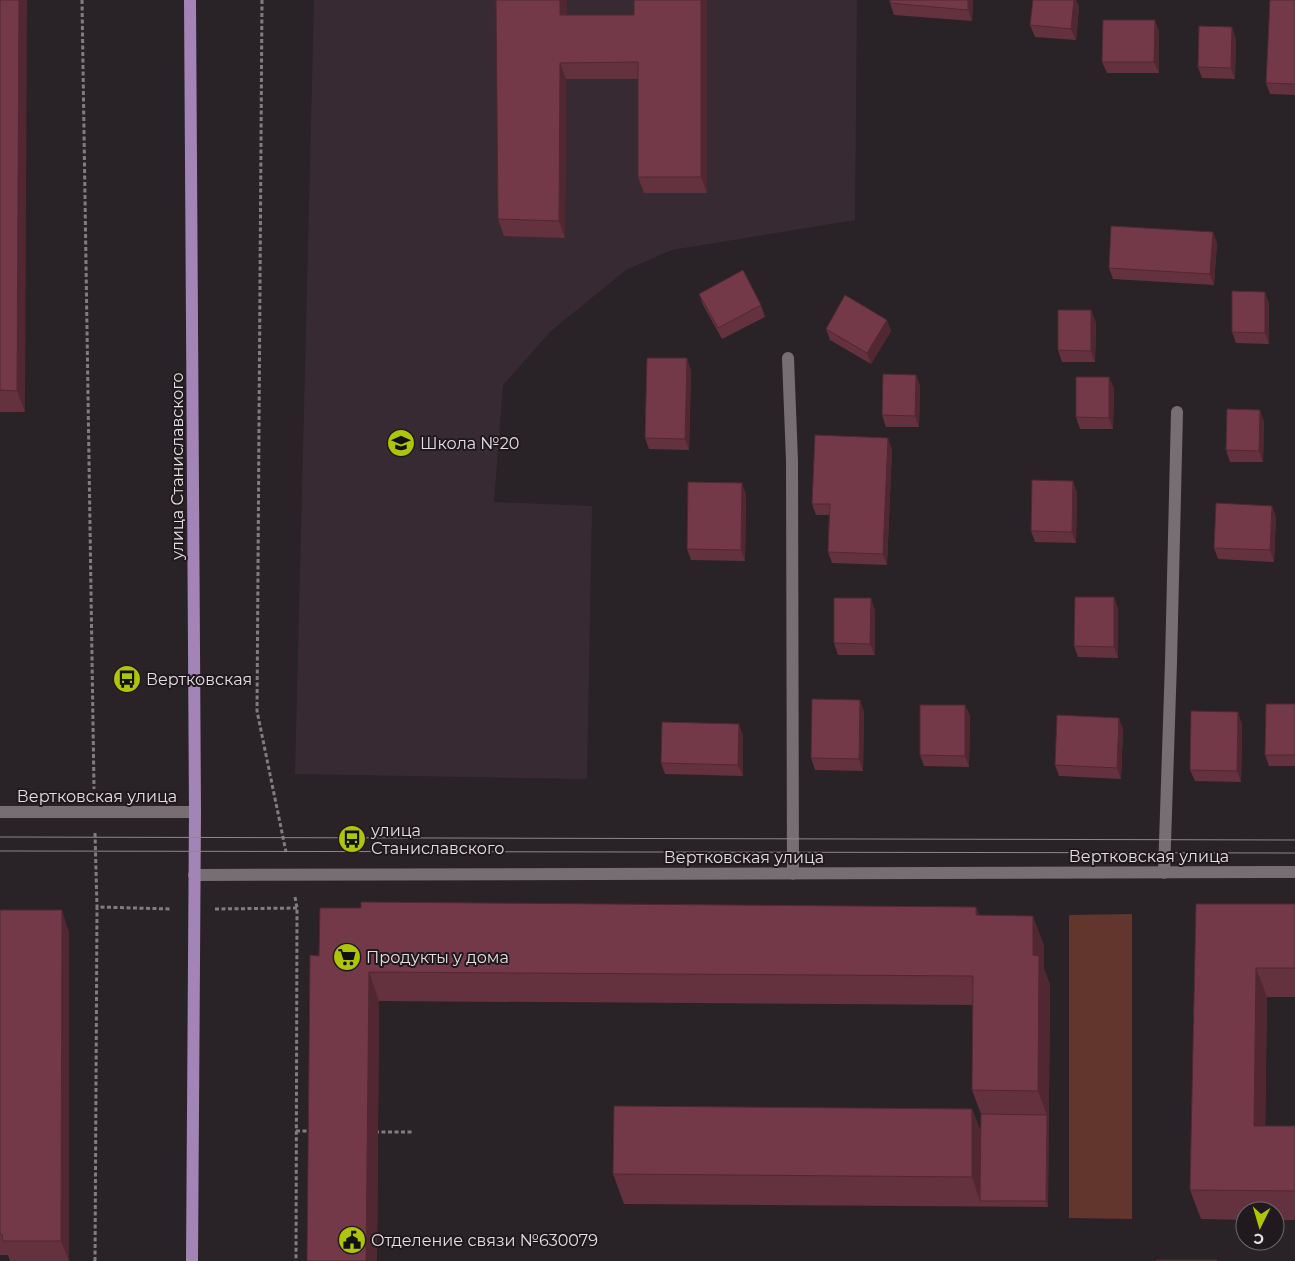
<svg xmlns="http://www.w3.org/2000/svg" width="1295" height="1261" viewBox="0 0 1295 1261" font-family="Montserrat,sans-serif">
<style>
.built{fill:#372a33}
.green{fill:#62362c}
.lines{fill:none;stroke-linecap:round;stroke-linejoin:round}
.path{stroke:#827c80;stroke-width:3;stroke-dasharray:4 2.5;stroke-linecap:butt}
.minor{stroke:#776e74;stroke-width:12}
.major{stroke:#a384b6;stroke-width:12}
.tram{stroke:#8d878b;stroke-width:1}
.wall{fill:#64313e}
.shaded-wall{fill:#512832}
.building{fill:#743948;stroke:#512832}
.labels{text-anchor:middle;stroke-width:4;stroke-linejoin:round;paint-order:stroke}
.poi-label{font-size:16px;fill:#e3dee2;stroke:#20191e;text-anchor:start}
.street-label{font-size:16px;fill:#e3dee2;stroke:#20191e}
</style>
<rect width="100%" height="100%" fill="#292227"/>
<path class="built" d="M314 0H857L855 220 672 250 626 270 551 331 503 385 494 502 592 506 587 779 295 774Z"/>
<path class="green" d="M1132 914V1219L1069 1218V915Z"/>
<g class="lines">
<path class="path" d="M82 0 94 789
M262 0 257 711 286 852
M95 833 97 907
M295 897 297 908 296 1261
M215 909 297 908
M296 1131H311
M375 1132H414
M95 1261 97 907 172 909"/>
<path class="minor" d="M788 358 792 461 793 874
M0 812H195
M1164 873 1171 662 1177 412
M194 875 1295 872"/>
<path class="major" d="M190 0 195 812 192 1261"/>
<path class="tram" d="M0 837 1295 840
M0 851 1295 853"/>
</g>
<path class="wall" d="M0 0 25 412H0Z
M567 0 566 15H634V0H707V193H644L638 177V79H566L565 238 504 236 498 219Z
M890 0H973L972 21 894 15 890 3Z
M1033 0H1076L1079 7 1076 40 1035 37 1030 25Z
M1295 0V95L1270 94 1266 83Z
M1159 31V73H1107L1102 62Z
M1236 38 1235 79 1202 78 1198 67Z
M1213 232 1217 243 1214 285 1113 279 1109 268Z
M699 294 761 305 765 317 722 339 703 305Z
M1269 303V344L1236 343 1232 332Z
M1096 322 1095 362H1062L1058 350Z
M826 329 891 331 871 364 830 340Z
M691 370 689 450 649 449 645 438Z
M916 375 920 386 919 427H886L882 415Z
M1109 377 1114 389 1113 429H1080L1076 417Z
M1264 421 1263 462H1230L1226 450Z
M892 449 887 565 832 563 828 552 829 515H816L812 504Z
M1077 492 1076 543 1035 542 1031 531Z
M746 494 745 561 691 560 687 549Z
M1272 506 1276 517 1274 562 1218 559 1214 548Z
M1114 597 1118 609V658L1078 657 1074 646Z
M875 610V655H838L834 643Z
M1295 704V766H1269L1265 755Z
M965 705 970 716 969 767 924 766 920 755Z
M864 711 863 771 815 770 811 758Z
M1242 724 1241 782 1195 781 1190 770Z
M1123 729 1121 779 1059 776 1055 765Z
M743 735V776L665 774 661 763Z
M1196 904H1295V997H1267L1265 1126H1295V1220H1275V1211H1245V1220L1201 1219 1190 1190Z
M976 907 979 915 1044 945V969L1050 985 1048 1207 624 1204 613 1174 972 1109 981 1132V1114L972 1090 973 1005 379 1001 377 1261H307L319 956Z
M0 910 69 932V1261H10L8 1255H0Z"/>
<path class="shaded-wall" d="M19 0H27L25 412 17 391Z
M560 0H567L566 32 560 15Z
M701 0H707V193L701 177Z
M968 0H973L972 21 968 10Z
M1074 0H1076L1079 7 1076 40 1071 29Z
M1155 20 1159 31V73L1154 62Z
M1232 27 1236 38 1235 79 1231 68Z
M560 63 566 79 565 238 559 221Z
M1213 232 1217 243 1214 285 1210 274Z
M1265 292 1269 303V344L1265 333Z
M1091 310 1096 322 1095 362 1091 351Z
M887 320 891 331 871 364 867 353Z
M687 358 691 370 689 450 685 439Z
M916 375 920 386 919 427 915 416Z
M1109 377 1114 389 1113 429 1109 418Z
M1260 410 1264 421 1263 462 1259 451Z
M888 438 892 449 887 565 883 554Z
M1073 481 1077 492 1076 543 1072 532Z
M742 483 746 494 745 561 741 550Z
M1272 506 1276 517 1274 562 1270 550Z
M1114 597 1118 609V658L1114 647Z
M871 598 875 610V655L870 644Z
M860 700 864 711 863 771 859 759Z
M965 705 970 716 969 767 965 756Z
M1238 712 1242 724 1241 782 1237 771Z
M1119 718 1123 729 1121 779 1117 768Z
M739 724 743 735V776L738 765Z
M976 907 987 936 976 915Z
M62 910 69 932V1261L61 1241Z
M1033 916 1044 945V969L1050 985 1048 1207 1046 1201 1047 1115 1038 1091 1033 955Z
M1256 968 1267 997 1265 1155 1254 1126Z
M369 972 379 1001 377 1261H366Z
M972 1109 983 1138 980 1201 972 1177Z"/>
<path class="building" d="M0 0H19L17 391 0 390Z
M496 0H560V15H634V0H701V177H638V62L560 63 559 221 498 219Z
M890 0H968V10L890 3Z
M1033 0H1074L1071 29 1030 25Z
M1270 0H1295V84L1266 83Z
M1103 20H1155L1154 62H1102Z
M1199 26 1232 27 1231 68 1198 67Z
M1111 226 1213 232 1210 274 1109 268Z
M743 270 761 305 718 328 699 294Z
M1232 291 1265 292V333L1232 332Z
M845 295 887 320 867 353 826 329Z
M1058 310H1091V351L1058 350Z
M647 358H687L685 439 645 438Z
M883 374 916 375 915 416 882 415Z
M1076 377H1109V418L1076 417Z
M1227 409 1260 410 1259 451 1226 450Z
M815 435 888 438 883 554 828 552 830 504H812Z
M1032 480 1073 481 1072 532 1031 531Z
M688 482 742 483 741 550 687 549Z
M1216 503 1272 506 1270 550 1214 548Z
M1075 597H1114V647L1074 646Z
M834 598H871L870 644 834 643Z
M812 699 860 700 859 759 811 758Z
M1266 704H1295V755H1265Z
M920 705H965V756L920 755Z
M1191 711 1238 712 1237 771 1190 770Z
M1057 715 1119 718 1117 768 1055 765Z
M662 722 739 724 738 765 661 763Z
M361 902 976 907V915L1033 916V955L1039 956 1038 1091 972 1090 973 976 369 972 366 1261H307L310 955 319 956 320 908H361Z
M1196 904H1295V968H1256L1254 1126H1295V1191L1190 1190Z
M0 910H62L61 1241H3L2 1234H0Z
M614 1106 972 1109V1177L613 1174Z
M981 1114 1047 1115 1046 1201H980Z
M1156 1260H1217V1261H1156Z"/>
<defs>
<g id="school-disc" transform="scale(1.4375)"><circle r="9.5" fill="#afc508" stroke="#20191e"/><path d="M0-5L7-2L0 1L-7-2ZM-4 1L0 2.5L4 1V4Q0 6-4 4Z" fill="#111"/></g>
<g id="bus-disc" transform="scale(1.4375)"><circle r="9.5" fill="#afc508" stroke="#20191e"/><path d="M-5-6H5V4H4V6H2V4H-2V6H-4V4H-5ZM-3.5-4V0h7V-4ZM-3.5 1.2v1.5H-2V1.2ZM2 1.2v1.5H3.5V1.2Z" fill="#111"/></g>
<g id="supermarket-disc" transform="scale(1.4375)"><circle r="9.5" fill="#afc508" stroke="#20191e"/><path d="M-6-5.5h2.5l.6 2H6L4.5 2H-2.5L-4.4-4H-6ZM-1.5 3.2a1.3 1.3 0 1 0 .1 0ZM3 3.2a1.3 1.3 0 1 0 .1 0Z" fill="#111"/></g>
<g id="civic-disc" transform="scale(1.4375)"><circle r="9.5" fill="#afc508" stroke="#20191e"/><path d="M-.6-6.5H3V-4.5H.6V-3L4-1V1h2V6H-6V1h2V-1L-.6-3ZM-1.2 2.5V6h2.4V2.5Z" fill="#111"/></g>
</defs>
<g fill-rule="evenodd">
<use href="#school-disc" x="401" y="443"/>
<use href="#bus-disc" x="127" y="679"/>
<use href="#bus-disc" x="352" y="839"/>
<use href="#supermarket-disc" x="347" y="957"/>
<use href="#civic-disc" x="352" y="1240"/>
</g>
<g class="labels">
<g class="poi-label">
<text x="420" y="449">Школа №20</text>
<text x="146" y="685">Вертковская</text>
<text x="371" y="836">улица<tspan x="371" dy="18">Станиславского</tspan></text>
<text x="366" y="963">Продукты у дома</text>
<text x="371" y="1246">Отделение связи №630079</text>
</g>
<g class="street-label">
<text transform="translate(177 466) rotate(-90)" y="6">улица Станиславского</text>
<text x="97" y="802">Вертковская улица</text>
<text x="1149" y="862">Вертковская улица</text>
<text x="744" y="863">Вертковская улица</text>
</g>
</g>
<g transform="translate(1260 1226) rotate(185)"><circle r="24" fill="#20191e" stroke="#6e686c"/>
<path d="M0-4L9 19L0 12L-9 19Z" fill="#afc508"/>
<text y="-8" font-size="14" font-weight="bold" text-anchor="middle" fill="#e3dee2">С</text>
</g>
</svg>
